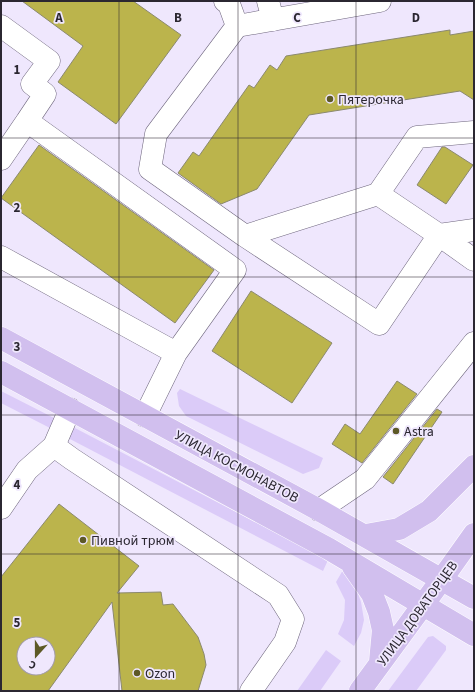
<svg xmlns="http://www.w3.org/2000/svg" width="475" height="692" viewBox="0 0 475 692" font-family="'Source Sans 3',sans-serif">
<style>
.grass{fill:#dbcbf8}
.building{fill:#bbb44c;stroke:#8b896f;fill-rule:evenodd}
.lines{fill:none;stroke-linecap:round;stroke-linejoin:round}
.minor-casing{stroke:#6e667d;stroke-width:23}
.major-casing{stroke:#fff;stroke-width:23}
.minor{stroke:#fff;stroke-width:22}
.major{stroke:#d1bfee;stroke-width:22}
.grid{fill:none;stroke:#2b2731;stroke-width:1;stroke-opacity:0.55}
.poi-dot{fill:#5d5926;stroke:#efe7fd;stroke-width:1.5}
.labels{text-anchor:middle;stroke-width:3.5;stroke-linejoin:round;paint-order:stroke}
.poi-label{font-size:14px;fill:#2b2731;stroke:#efe7fd;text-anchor:start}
.street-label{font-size:14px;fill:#2b2731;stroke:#efe7fd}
.grid-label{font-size:13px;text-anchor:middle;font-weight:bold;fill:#2b2731;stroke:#efe7fd;stroke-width:3.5;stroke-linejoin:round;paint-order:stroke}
</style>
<rect width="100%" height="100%" fill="#efe7fd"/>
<path class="grass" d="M180 389 323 458 319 468 303 474 186 416 179 406 177 393Z
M1 391 56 419 52 429 1 403Z
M73 427 328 560 323 571 68 438Z
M343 570 354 582 361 602 364 620 361 633 354 646 338 634 344 620 345 600 336 582Z
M433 636 446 646V650L416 691H388L428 637Z
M326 650 341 661 320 691H297Z"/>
<path class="building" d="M22 1H133L181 35 116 124 58 82 83 46Z
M450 30V35L474 31V100L460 91 309 115 257 189 221 204 178 173 193 152 199 156 249 85 254 88 270 65 277 70 286 56Z
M39 145 214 270 175 323 1 198Z
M442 147H445L473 165 446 204 417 185Z
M251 291 332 343 292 403 212 351Z
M397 381 417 394 362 463 332 444 345 424 360 434Z
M437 409 442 412 393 484 383 477Z
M59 504 139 566 117 593 161 592 163 605 173 604 198 637 204 654 206 665 198 691H122L112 602 48 691H1V577ZM24 644H48V668H24Z"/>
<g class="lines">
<g class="minor-casing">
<path id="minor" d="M225 1 229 4 237 26 156 134 150 169 245 236 378 194
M268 1 273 20
M1 26 49 61 32 84 45 94 27 121 235 270 176 353
M237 26 380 1
M474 132 417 137 378 194 439 235 474 230
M1 159 27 121
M245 236 379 324 439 235 474 260
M1 257 176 353 145 416
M54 446 72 459 278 595 293 619 285 642 251 691
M1 508 27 470 54 446 70 409
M319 510 365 479 474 343"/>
</g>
<g class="major-casing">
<path id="major" d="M1 338 319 510 474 598
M1 372 329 549 474 635
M366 535 399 529 429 511 474 466
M353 567 372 594 379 612 383 630 380 662
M360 691 442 579 474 534"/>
</g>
<use href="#minor" class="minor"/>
<use href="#major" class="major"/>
</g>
<path class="grid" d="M119 1V691M238 1V691M356 1V691M1 138H474M1 277H474M1 415H474M1 554H474"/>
<g class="poi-dot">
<circle cx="330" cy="99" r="4"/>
<circle cx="396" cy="431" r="4"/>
<circle cx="83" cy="540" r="4"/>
<circle cx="137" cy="673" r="4"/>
</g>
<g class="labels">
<g class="poi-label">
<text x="338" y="104">Пятерочка</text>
<text x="404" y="436">Astra</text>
<text x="91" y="545">Пивной трюм</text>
<text x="145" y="678">Ozon</text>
</g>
<g class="street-label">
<text transform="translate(237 466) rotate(28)" y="5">УЛИЦА КОСМОНАВТОВ</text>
<text transform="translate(417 613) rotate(-54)" y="5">УЛИЦА ДОВАТОРЦЕВ</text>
</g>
</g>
<g class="grid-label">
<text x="59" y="22">A</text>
<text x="178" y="22">B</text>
<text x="297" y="22">C</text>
<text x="416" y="22">D</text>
<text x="17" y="74">1</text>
<text x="17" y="212">2</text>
<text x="17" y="351">3</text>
<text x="17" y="489">4</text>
<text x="17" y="627">5</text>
</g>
<rect width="475" height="692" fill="none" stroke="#2b2731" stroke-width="4"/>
<g transform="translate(36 656) rotate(201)"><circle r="19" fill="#efe7fd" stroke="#a19aab"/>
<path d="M0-3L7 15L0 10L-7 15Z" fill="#5d5926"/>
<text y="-6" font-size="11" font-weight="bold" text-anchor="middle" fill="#2b2731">С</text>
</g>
</svg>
